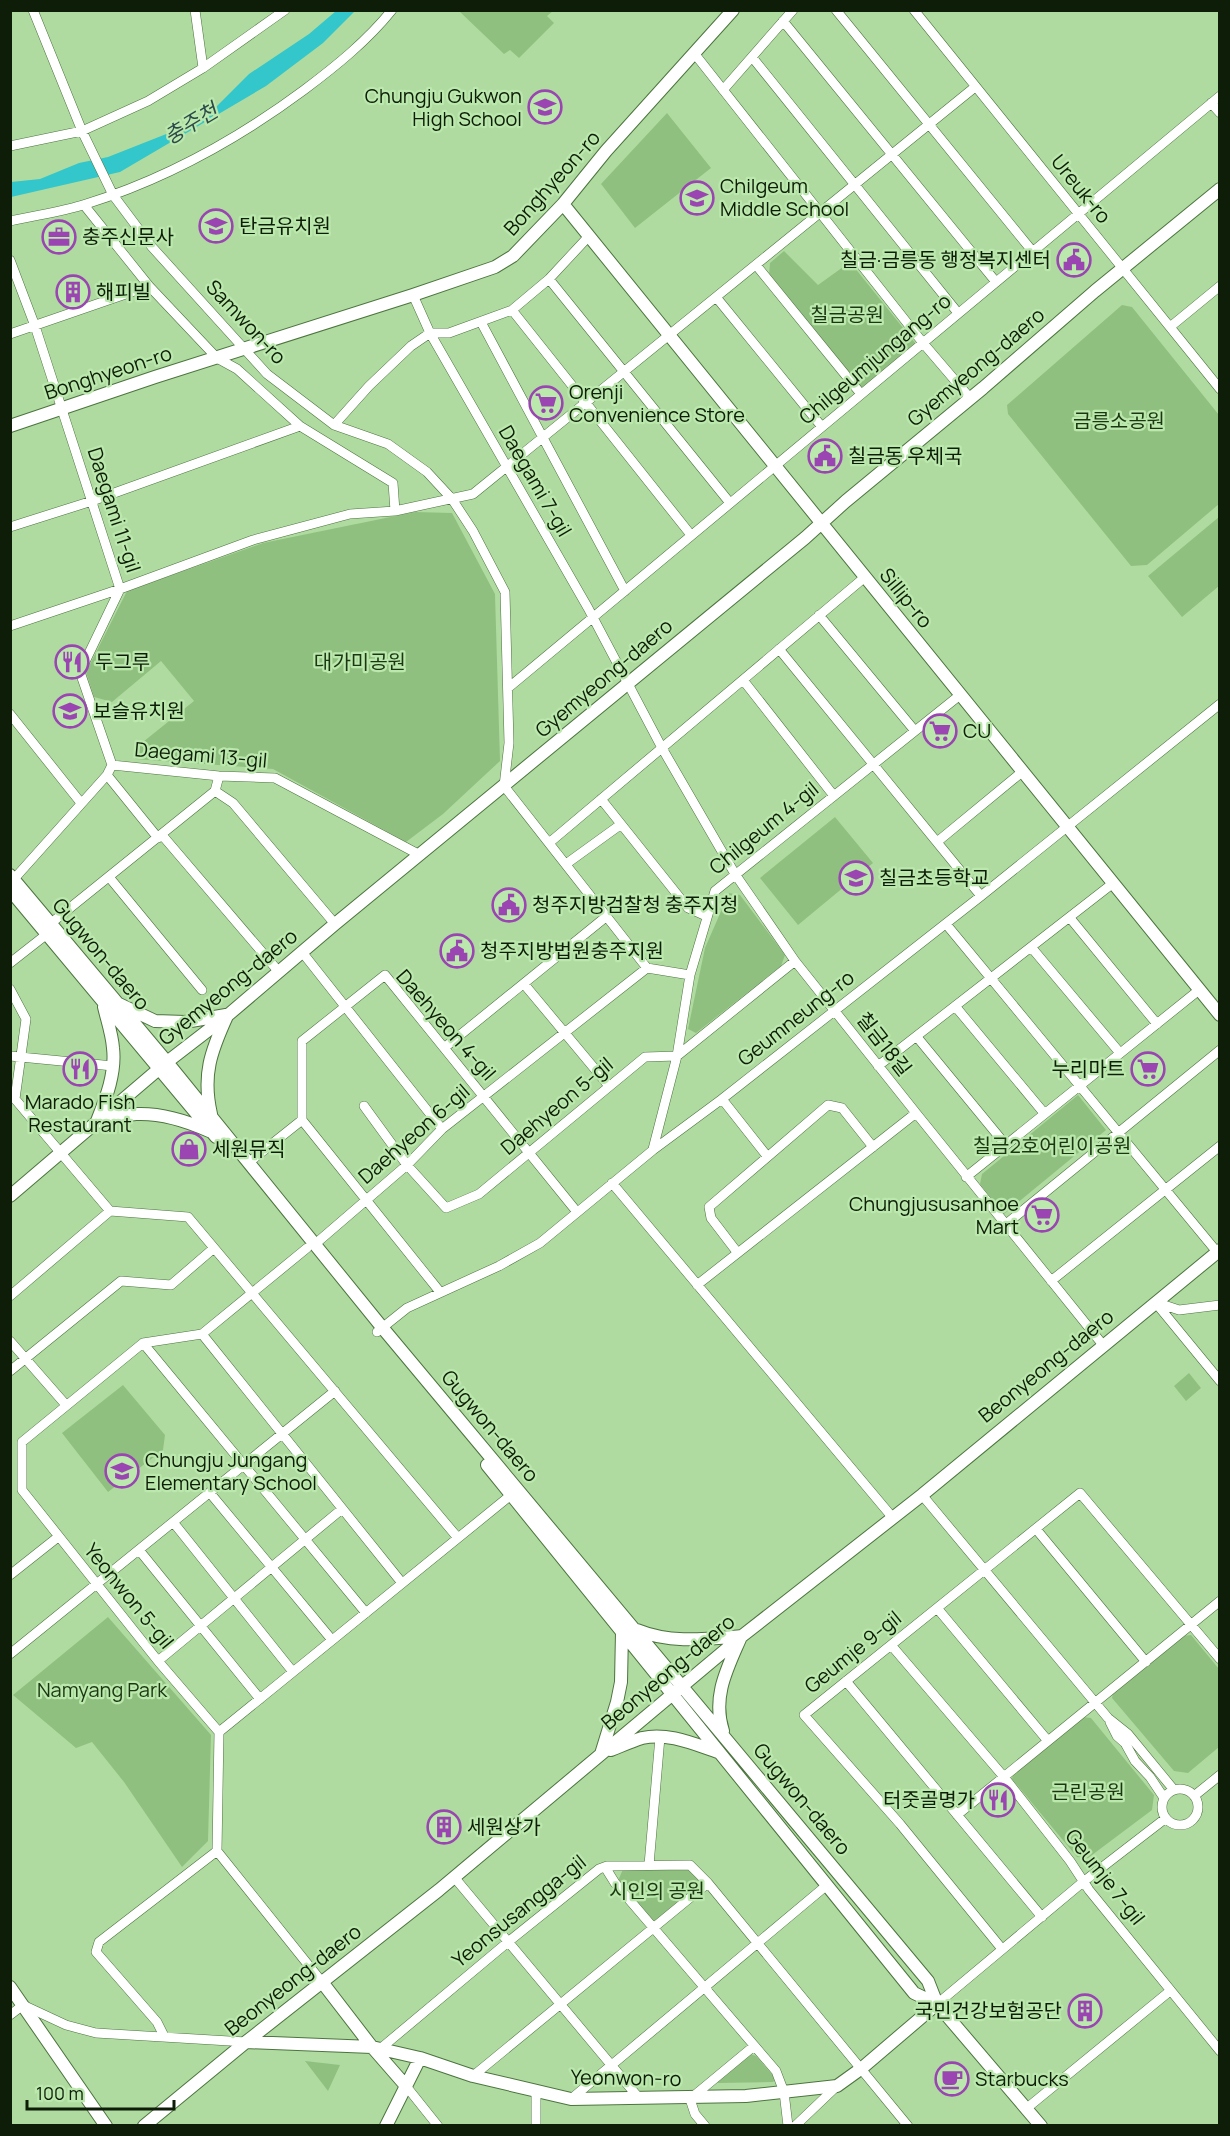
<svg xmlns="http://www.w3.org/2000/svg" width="1230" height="2136" viewBox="0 0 1230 2136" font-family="Manrope,'Noto Sans KR',sans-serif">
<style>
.green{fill:#90c07f}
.water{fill:#33c7cb}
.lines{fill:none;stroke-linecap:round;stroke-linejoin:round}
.minor-casing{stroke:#4c743e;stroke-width:10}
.tertiary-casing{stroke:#4c743e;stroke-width:14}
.minor{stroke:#fff;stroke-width:9}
.tertiary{stroke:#fff;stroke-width:12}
.labels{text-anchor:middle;stroke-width:4.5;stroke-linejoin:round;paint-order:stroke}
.poi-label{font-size:20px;fill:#0d1d07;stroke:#bbe8ac;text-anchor:start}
.street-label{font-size:20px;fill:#0d1d07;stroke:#bbe8ac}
.park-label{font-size:20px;fill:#1b3711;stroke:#bbe8ac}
.water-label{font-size:21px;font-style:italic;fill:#2d4a4b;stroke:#bbe8ac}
</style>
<rect width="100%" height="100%" fill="#afdba0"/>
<path class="green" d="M459 11H553L547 16 554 23 519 58 510 50 504 54Z
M667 113 711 168 635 228 601 184Z
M784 251 818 285 850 262 916 344 861 388 769 275 770 263Z
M1122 305 1132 307 1219 415V504L1147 565 1131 566 1008 414 1007 405Z
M415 512 452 513 495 594 500 761 443 814 406 842 273 769 135 759 138 746 194 701 161 661 112 702 94 697 86 672 127 591 263 543Z
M1219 517V586L1182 617 1148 576Z
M835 817 873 863 798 925 760 878Z
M729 893 740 895 785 955 781 966 696 1033 688 1029 705 948Z
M1078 1095 1106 1130 1004 1214 980 1184 982 1174Z
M1189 1373 1201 1388 1186 1401 1174 1386Z
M123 1385 165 1435 163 1450 108 1492 62 1433Z
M108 1617 211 1735 208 1841 182 1867 124 1782 92 1742 76 1748 13 1695Z
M1191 1635 1219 1669V1747L1188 1773 1174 1771 1112 1698 1113 1693 1183 1636Z
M1082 1717 1091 1718 1154 1795 1152 1810 1088 1858 1077 1857 1012 1779 1013 1774Z
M690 1868 702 1882 653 1923 618 1881 623 1869Z
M750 2054 756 2056 776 2079 773 2082 718 2083V2080Z
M305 2061 340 2065 328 2091Z"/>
<path class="water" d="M336 11H355L323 43 266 86 120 172 11 197V182L40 179 79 163 108 157 184 127 213 110 249 74 309 34Z"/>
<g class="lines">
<g class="minor-casing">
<path id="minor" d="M33 10 82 131 113 195 152 247 267 374 334 425 388 444 427 472 452 499 473 531 505 592 509 743 504 786 647 968
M195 10 203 68
M836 10 1033 252
M914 10 1220 389
M783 21 996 282
M694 53 923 343 970 398
M752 57 958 313
M723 90 793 10
M1211 103 1220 113
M10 146 82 131 148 101 203 68 285 10
M84 205 149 286 217 358 237 369 300 426 393 483 395 511
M10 221C36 215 62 212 86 204 166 179 238 139 304 90 336 66 367 41 392 10
M10 260 35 326 120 589 80 672 112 765
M756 265 861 394
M549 279 730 503
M413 295 430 333 588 608 662 748 735 874 795 961 916 1113 1103 1345
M716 297 822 427
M512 310 691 535
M481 322 625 591
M1170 327 1220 286
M10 334 149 286
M334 425 369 386 411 346 430 333H449L512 310 549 279 589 236
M10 527 92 501 300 426
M819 615 915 731
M10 626 120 589 253 540 350 514 395 511 473 494 975 87
M779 649 981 896
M743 680 834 796
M508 688 1220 96
M10 714 81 803
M107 775 158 838
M215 791 233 803 335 924
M601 799 688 908 706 916
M162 835 279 972
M937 842 1022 772
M549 843 865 577
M566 864 620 825
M109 877 202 990
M14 879 107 775 112 765 219 776 275 778 420 855
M1070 918 1157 1024
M50 924 215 791 219 776
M946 924 1217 1252
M1031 947 1120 1053
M302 952 442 1129
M10 963 47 934
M524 984 609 1086
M10 989 26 1019 15 1099
M955 1006 1044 1113
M917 1037 1005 1144
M444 1048 607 916
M10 1056 113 1066
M878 1066 1112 884
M15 1099 110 1211 188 1217 458 1538
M722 1099 767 1156
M364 1106 407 1165 446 1208 479 1194 645 1057 677 1056 795 961
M653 1149 677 1056 690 975 715 891 960 695
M248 1163 302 1120
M966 1177 1199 990
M612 1183 893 1518
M1005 1225 1220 1050
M314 1245 407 1165 442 1129 647 968 690 975
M737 1252 711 1218 709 1207 828 1105 842 1108 873 1147
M1051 1281 1220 1146
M697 1285 916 1113
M440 1292 302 1120V1041L385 975 577 1212
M10 1296 110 1211
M1155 1302 1220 1381
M1155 1302 1179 1310 1220 1305
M377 1332 407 1308 499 1266 540 1243 653 1150 722 1099 981 896 1220 704
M202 1334 402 1583
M10 1341 66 1405
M143 1343 366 1613
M10 1371 121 1281 171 1285 214 1248
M210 1493 332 1640
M922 1495 1108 1718 1128 1734 1174 1790
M173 1522 293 1672
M1036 1529 1146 1662
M139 1550 260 1699
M10 1575 58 1537
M937 1608 1048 1741
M891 1645 1004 1777 1070 1861 1089 1890 1220 2051
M10 1654 335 1391
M158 1661 342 1509
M846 1681 1042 1917
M1110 1722 1117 1736 1125 1743 1135 1761 1150 1777 1164 1798
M219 1732 511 1495
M1162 1807a18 18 0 1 1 36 0a18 18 0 1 1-36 0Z
M1194 1796 1220 1775
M957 1815 1220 1601
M217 1851 219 1732 158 1661 22 1490V1442L143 1343 202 1334 307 1248
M217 1851 322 1982
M649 1865 660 1737
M605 1867 615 1883 776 2071 784 2092 788 2126
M454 1877 638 2097
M1002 1949 900 1824 804 1715 1080 1493 1220 1659
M937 2004 1083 1882 1166 1818
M10 2015 23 2005 66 2025 96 2033 246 2042
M164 2036 157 2022 96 1952 99 1942 217 1851
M380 2049 508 1942 599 1869 607 1866 690 1865 708 1883 908 2126
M473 2076 708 1883
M406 2086 438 2126
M571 2099 827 1885
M1027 2108 1170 1991
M536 2126V2090
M705 2126 695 2114 690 2099 754 2046
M795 2126 837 2086"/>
</g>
<g class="tertiary-casing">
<path id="tertiary" d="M563 204 1220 1015
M10 426 155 377 413 295 495 267 513 256 563 204 606 151 733 10
M10 875 167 1062 381 1326 928 1981 937 2004 1041 2126
M10 890 216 1137
M119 1004 155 1021 185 1022 226 1015
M211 1114C202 1075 211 1051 227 1016
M97 1121C106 1098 116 1073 113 1048 112 1034 107 1020 104 1007
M98 1122C110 1119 123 1115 136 1114 160 1113 187 1121 209 1131
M10 1196 167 1062 228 1015 335 924 805 538 846 501 983 388 1095 291 1220 189
M487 1465 914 1993 937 2004
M637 1630C671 1644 706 1639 742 1636
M723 1731C712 1697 727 1669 740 1639
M611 1750C621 1746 632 1741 642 1738 668 1732 694 1744 718 1752
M601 1754 617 1702 621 1682 622 1632
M322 1982 372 2047 406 2086
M10 1987 106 2126
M246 2042 372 2047 420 2058 473 2076 571 2099 746 2096 837 2086 862 2068 937 2004
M144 2126 246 2042 439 1890 742 1636 922 1495 1220 1250
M386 2126 420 2058"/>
</g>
<use href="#minor" class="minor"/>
<use href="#tertiary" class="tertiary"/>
</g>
<defs>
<g id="school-ring" transform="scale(1.725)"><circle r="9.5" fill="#bbe8ac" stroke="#9a45b2" stroke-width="1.5"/><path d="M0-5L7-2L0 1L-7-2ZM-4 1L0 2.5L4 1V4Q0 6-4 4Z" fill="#9a45b2"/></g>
<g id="office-ring" transform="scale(1.725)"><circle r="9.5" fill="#bbe8ac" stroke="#9a45b2" stroke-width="1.5"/><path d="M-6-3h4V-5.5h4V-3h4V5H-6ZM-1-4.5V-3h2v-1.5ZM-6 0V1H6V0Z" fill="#9a45b2"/></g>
<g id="civic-ring" transform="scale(1.725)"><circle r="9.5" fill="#bbe8ac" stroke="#9a45b2" stroke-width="1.5"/><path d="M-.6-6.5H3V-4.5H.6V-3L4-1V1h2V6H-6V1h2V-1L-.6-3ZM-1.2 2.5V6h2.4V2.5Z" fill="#9a45b2"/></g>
<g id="building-ring" transform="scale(1.725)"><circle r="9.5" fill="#bbe8ac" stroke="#9a45b2" stroke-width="1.5"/><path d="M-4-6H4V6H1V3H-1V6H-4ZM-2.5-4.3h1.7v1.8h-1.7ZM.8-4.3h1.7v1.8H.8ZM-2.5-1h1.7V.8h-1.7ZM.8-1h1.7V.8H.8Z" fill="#9a45b2"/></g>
<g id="supermarket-ring" transform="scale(1.725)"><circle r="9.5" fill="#bbe8ac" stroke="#9a45b2" stroke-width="1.5"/><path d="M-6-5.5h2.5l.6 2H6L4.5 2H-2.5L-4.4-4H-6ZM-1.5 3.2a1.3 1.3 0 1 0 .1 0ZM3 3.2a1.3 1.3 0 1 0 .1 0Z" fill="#9a45b2"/></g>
<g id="restaurant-ring" transform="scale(1.725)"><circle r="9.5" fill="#bbe8ac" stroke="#9a45b2" stroke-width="1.5"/><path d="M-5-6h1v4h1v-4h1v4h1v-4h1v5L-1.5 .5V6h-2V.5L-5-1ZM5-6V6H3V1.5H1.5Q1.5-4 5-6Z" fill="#9a45b2"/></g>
<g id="shop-ring" transform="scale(1.725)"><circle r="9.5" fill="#bbe8ac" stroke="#9a45b2" stroke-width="1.5"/><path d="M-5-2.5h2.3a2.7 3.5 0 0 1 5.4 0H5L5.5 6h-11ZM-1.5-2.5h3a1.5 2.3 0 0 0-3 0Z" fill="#9a45b2"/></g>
<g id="cafe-ring" transform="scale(1.725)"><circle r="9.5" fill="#bbe8ac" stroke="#9a45b2" stroke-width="1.5"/><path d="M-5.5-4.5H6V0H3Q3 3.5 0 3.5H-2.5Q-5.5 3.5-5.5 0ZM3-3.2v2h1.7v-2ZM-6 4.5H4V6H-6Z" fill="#9a45b2"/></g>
</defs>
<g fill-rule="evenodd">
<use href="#school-ring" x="545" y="107"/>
<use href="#school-ring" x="697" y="198"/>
<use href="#school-ring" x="216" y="226"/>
<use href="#office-ring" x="59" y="237"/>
<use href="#civic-ring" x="1074" y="260"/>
<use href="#building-ring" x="73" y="292"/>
<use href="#supermarket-ring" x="546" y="403"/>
<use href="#civic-ring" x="825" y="456"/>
<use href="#restaurant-ring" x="72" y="662"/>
<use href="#school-ring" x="70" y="711"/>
<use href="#supermarket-ring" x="940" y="731"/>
<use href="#school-ring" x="856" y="878"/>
<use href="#civic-ring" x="509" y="905"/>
<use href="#civic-ring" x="457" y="951"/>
<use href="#restaurant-ring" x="80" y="1069"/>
<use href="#supermarket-ring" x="1148" y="1069"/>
<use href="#shop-ring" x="189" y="1149"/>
<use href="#supermarket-ring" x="1042" y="1215"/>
<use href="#school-ring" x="122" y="1471"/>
<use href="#restaurant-ring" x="998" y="1800"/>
<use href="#building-ring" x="444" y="1827"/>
<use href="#building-ring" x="1085" y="2011"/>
<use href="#cafe-ring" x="952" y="2079"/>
</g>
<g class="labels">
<g class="poi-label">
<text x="522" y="103" text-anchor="end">Chungju Gukwon<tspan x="522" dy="23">High School</tspan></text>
<text x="720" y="193">Chilgeum<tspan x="720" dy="23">Middle School</tspan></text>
<text x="239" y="233">탄금유치원</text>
<text x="82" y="244">충주신문사</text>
<text x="1051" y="267" text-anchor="end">칠금·금릉동 행정복지센터</text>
<text x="96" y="299">해피빌</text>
<text x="569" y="399">Orenji<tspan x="569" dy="23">Convenience Store</tspan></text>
<text x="848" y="463">칠금동 우체국</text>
<text x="95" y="669">두그루</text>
<text x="93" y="718">보슬유치원</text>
<text x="963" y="738">CU</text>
<text x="879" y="885">칠금초등학교</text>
<text x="532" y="912">청주지방검찰청 충주지청</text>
<text x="480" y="958">청주지방법원충주지원</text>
<text x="1125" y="1076" text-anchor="end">누리마트</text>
<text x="80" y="1109" text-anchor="middle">Marado Fish<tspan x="80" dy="23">Restaurant</tspan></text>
<text x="212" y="1156">세원뮤직</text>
<text x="1019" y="1211" text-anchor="end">Chungjususanhoe<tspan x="1019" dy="23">Mart</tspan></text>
<text x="145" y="1467">Chungju Jungang<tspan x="145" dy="23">Elementary School</tspan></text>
<text x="975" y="1807" text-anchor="end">터줏골명가</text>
<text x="467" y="1834">세원상가</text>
<text x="1062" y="2018" text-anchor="end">국민건강보험공단</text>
<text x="975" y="2086">Starbucks</text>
</g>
<g class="street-label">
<text transform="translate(552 183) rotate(-48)" y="7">Bonghyeon-ro</text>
<text transform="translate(1081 189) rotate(51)" y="7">Ureuk-ro</text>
<text transform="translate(246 322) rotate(47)" y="7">Samwon-ro</text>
<text transform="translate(875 359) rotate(-40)" y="7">Chilgeumjungang-ro</text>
<text transform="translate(976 367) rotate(-40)" y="7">Gyemyeong-daero</text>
<text transform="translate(108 373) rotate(-18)" y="7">Bonghyeon-ro</text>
<text transform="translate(535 481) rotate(60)" y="7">Daegami 7-gil</text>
<text transform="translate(114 510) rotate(72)" y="7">Daegami 11-gil</text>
<text transform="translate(906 598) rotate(51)" y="7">Sillip-ro</text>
<text transform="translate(604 678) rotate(-40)" y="7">Gyemyeong-daero</text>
<text transform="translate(201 755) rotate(5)" y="7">Daegami 13-gil</text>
<text transform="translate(764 828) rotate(-39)" y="7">Chilgeum 4-gil</text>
<text transform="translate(101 954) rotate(50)" y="7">Gugwon-daero</text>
<text transform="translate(228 987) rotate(-39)" y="7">Gyemyeong-daero</text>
<text transform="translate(796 1018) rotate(-38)" y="7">Geumneung-ro</text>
<text transform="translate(446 1025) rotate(49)" y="7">Daehyeon 4-gil</text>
<text transform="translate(884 1044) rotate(52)" y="7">칠금18길</text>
<text transform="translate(557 1106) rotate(-40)" y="7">Daehyeon 5-gil</text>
<text transform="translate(414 1134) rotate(-41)" y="7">Daehyeon 6-gil</text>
<text transform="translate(1046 1366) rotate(-39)" y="7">Beonyeong-daero</text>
<text transform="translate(490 1426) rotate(50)" y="7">Gugwon-daero</text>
<text transform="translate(129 1596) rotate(51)" y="7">Yeonwon 5-gil</text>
<text transform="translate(853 1652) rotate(-39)" y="7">Geumje 9-gil</text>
<text transform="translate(668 1672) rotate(-40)" y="7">Beonyeong-daero</text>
<text transform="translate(802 1799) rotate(50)" y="7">Gugwon-daero</text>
<text transform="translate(1105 1877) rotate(52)" y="7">Geumje 7-gil</text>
<text transform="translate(519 1911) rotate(-39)" y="7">Yeonsusangga-gil</text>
<text transform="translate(293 1980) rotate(-38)" y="7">Beonyeong-daero</text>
<text transform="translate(626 2078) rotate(1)" y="7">Yeonwon-ro</text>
</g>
<g class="park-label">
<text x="847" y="322">칠금공원</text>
<text x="1119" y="428">금릉소공원</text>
<text x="360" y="669">대가미공원</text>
<text x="1052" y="1153">칠금2호어린이공원</text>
<text x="102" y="1697">Namyang Park</text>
<text x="1088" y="1799">근린공원</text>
<text x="657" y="1898">시인의 공원</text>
</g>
<g class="water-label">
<text transform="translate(191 124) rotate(-31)" y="7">충주천</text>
</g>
</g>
<rect width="1230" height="2136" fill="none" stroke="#0d1d07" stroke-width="24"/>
<path d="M27 2100v9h147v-9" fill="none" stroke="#0d1d07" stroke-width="3"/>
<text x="36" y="2100" font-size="18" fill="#0d1d07" stroke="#bbe8ac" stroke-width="4.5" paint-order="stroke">100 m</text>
</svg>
